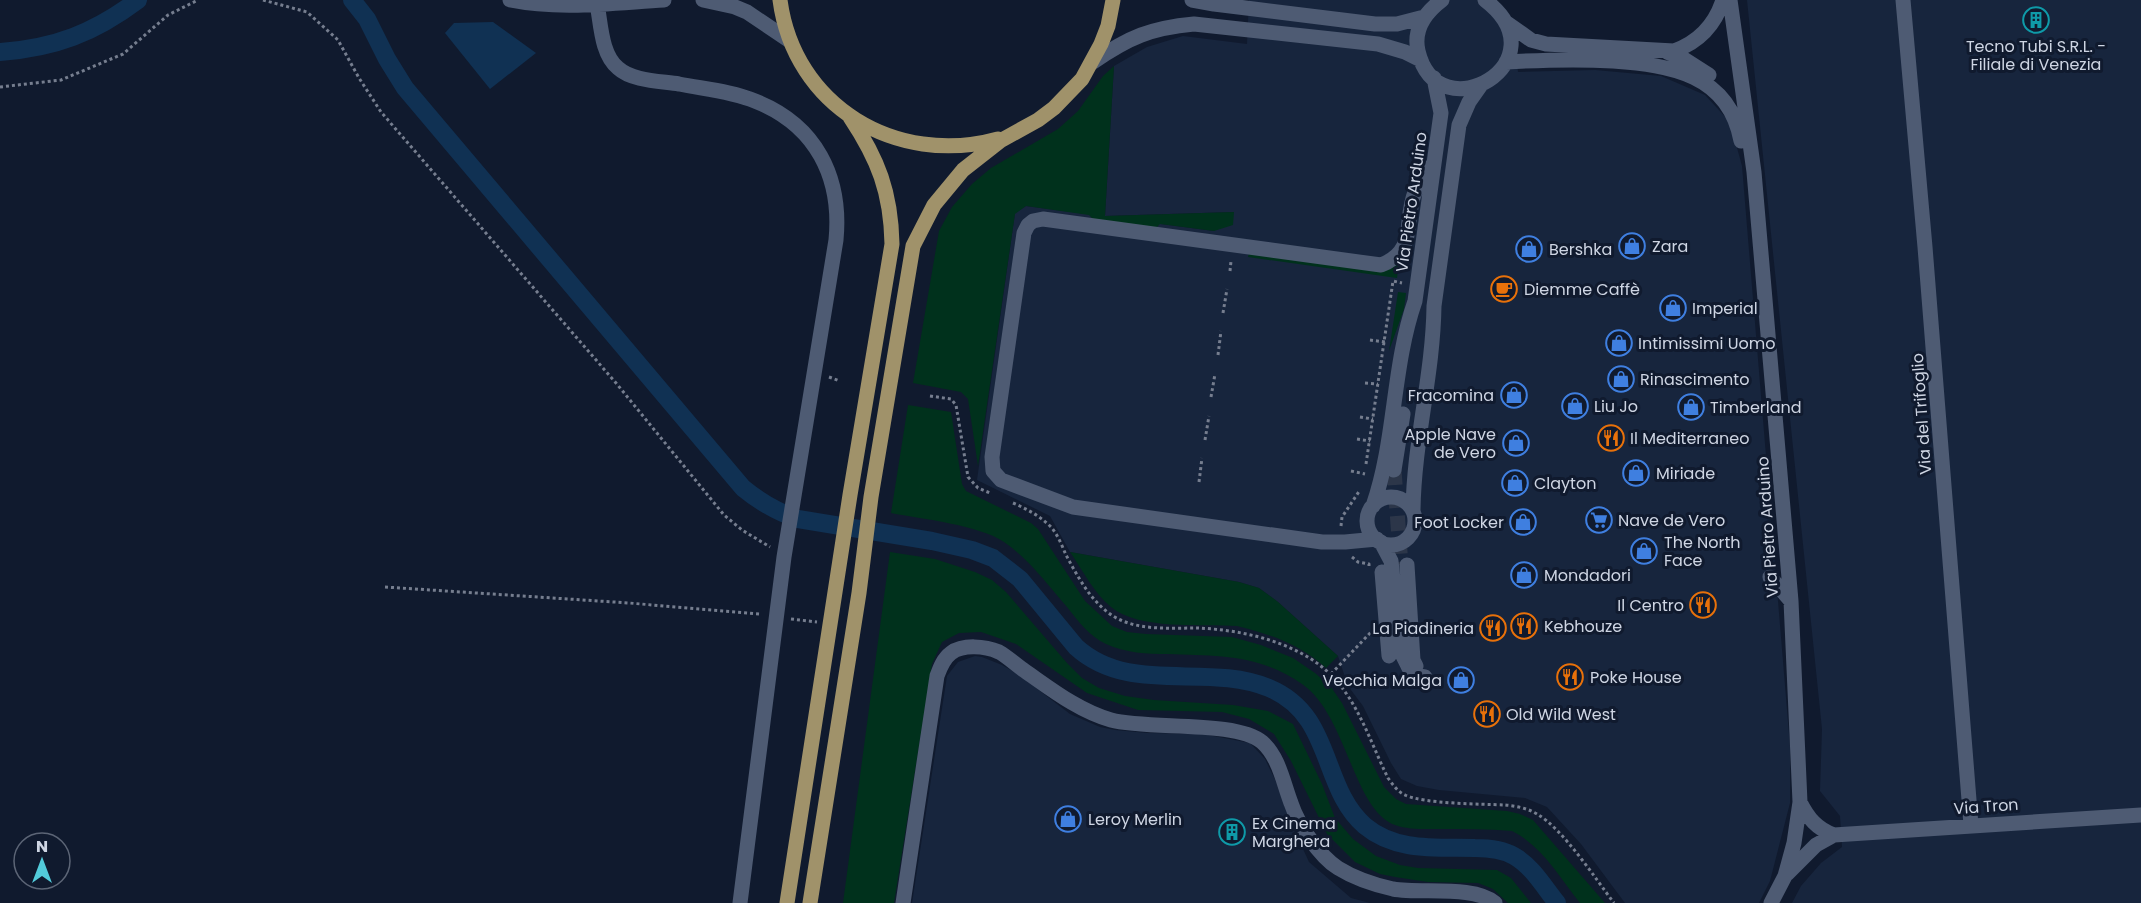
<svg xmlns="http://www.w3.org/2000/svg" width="2141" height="903" viewBox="0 0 2141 903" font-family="Poppins,sans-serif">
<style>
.built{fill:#17253d}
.green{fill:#00311c}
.water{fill:#103153}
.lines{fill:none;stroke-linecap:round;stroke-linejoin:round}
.canal{stroke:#103153;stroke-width:18}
.minor-tunnel{stroke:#2c3649;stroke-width:15;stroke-dasharray:15 8;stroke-linecap:butt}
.path{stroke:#767e8f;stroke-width:3;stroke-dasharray:3 3;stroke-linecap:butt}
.minor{stroke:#4e5b73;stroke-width:15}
.major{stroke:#a0926a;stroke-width:15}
.labels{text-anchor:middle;stroke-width:6;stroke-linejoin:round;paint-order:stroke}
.poi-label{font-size:16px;fill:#ced5e3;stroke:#101a2e;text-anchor:start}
.street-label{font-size:16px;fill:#ced5e3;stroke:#101a2e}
</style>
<rect width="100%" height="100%" fill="#101a2e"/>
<path class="built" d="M1249 0H1491L1515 40 1518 72 1595 70 1661 76 1705 95 1730 122 1742 166 1790 746V803L1770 881 1759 903H1625L1581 844 1547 807 1525 798 1439 790 1417 786 1401 779 1391 763 1363 706 1348 686 1338 656 1278 602 1259 588 1239 582 1070 552 1050 516 977 480 1015 213 1026 206 1214 231 1233 212 1105 216 1114 66 1147 47 1183 36 1247 44Z
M1747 0H2141V903H1792L1801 886 1821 863 1842 847 1840 816 1820 791 1822 729Z
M975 656 982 657 1002 665 1018 674 1070 714 1100 727 1115 730 1148 733 1203 734 1250 743 1265 759 1295 821 1291 823 1309 862 1351 898 1370 903H912L947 676 958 662Z"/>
<path class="green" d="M1114 66 1105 216 1234 212 1233 225 1214 231 1160 224 1156 228 1094 220 1089 215 1026 206 1015 214 978 466 968 399 961 392 913 383 939 231 952 207 972 184 991 168 1058 129 1078 111 1103 76Z
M1249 253 1398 262 1399 263 1397 278 1248 257Z
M1398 292 1406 293 1404 309 1389 351Z
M908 405 951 412 962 484 966 491 1031 523 1038 529 1085 601 1112 626 1127 632 1146 634 1232 637 1261 645 1293 658 1315 673 1331 687 1342 703 1384 787 1396 799 1406 804 1507 811 1520 814 1533 820 1605 903H1580C1560 878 1542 846 1512 831 1488 829 1464 829 1440 829 1425 829 1409 830 1395 825 1353 810 1347 715 1302 684 1259 654 1218 656 1168 654 1147 654 1125 653 1106 644 1089 636 1078 621 1067 607 1047 584 1029 559 1004 542 979 525 922 519 891 513Z
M890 552 935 559 975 572 992 580 1006 592 1067 663 1082 678 1099 688 1125 696 1154 700 1233 705 1268 711 1293 724 1322 784 1335 818 1353 839 1376 856 1400 865 1418 868 1497 870 1511 878 1531 903H1508L1493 889 1478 883 1428 882 1395 877 1380 874 1355 862 1327 834 1291 761 1274 734 1249 719 1222 712 1138 710 1087 693 1016 644 981 632 959 633 942 642 932 664 894 903H843Z
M1070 552 1239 582 1259 588 1278 602 1338 656 1326 668C1301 645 1270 634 1237 626 1202 624 1138 630 1111 607 1094 593 1083 571 1070 552Z"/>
<path class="water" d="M493 22 536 53 490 89 445 33 454 23Z"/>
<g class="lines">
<path class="canal" d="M352 0 367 19 387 59 405 88 743 488C760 502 777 512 798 519L932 541 972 550 993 558 1020 579 1076 647C1130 696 1207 662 1269 688 1334 715 1320 787 1365 826 1396 852 1437 847 1475 848 1488 848 1502 849 1514 856 1532 866 1544 887 1557 903
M0 52C55 48 94 33 138 0"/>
<path class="minor-tunnel" d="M1394 470 1401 565"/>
<path class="path" d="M263 0 307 12 338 40 359 78 381 112 616 383 724 515 742 530 770 547
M0 87 61 80 123 54 168 15 198 0
M1230 271 1231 261
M1223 313 1227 289
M1370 340 1385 342
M1218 355 1221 331
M829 377 840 381
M1365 383 1378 384
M930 396 951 399 956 405 968 477 978 488 990 493
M1211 397 1215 374
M1360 417 1373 419
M1357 439 1370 441
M1205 440 1209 416
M1366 464 1393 281 1402 283
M1351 471 1365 474
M1199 482 1202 458
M1013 503C1027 509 1040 516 1051 527 1058 535 1062 546 1066 555 1078 577 1091 602 1113 616 1137 631 1169 628 1197 628 1248 630 1312 645 1343 689 1362 714 1374 750 1388 778 1393 785 1398 792 1405 795 1424 804 1482 804 1505 805 1516 806 1527 808 1537 814 1563 829 1595 878 1614 903
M1341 526 1342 517 1360 490
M1352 557 1358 562 1369 564V566
M385 587 629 603 760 614
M791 619 817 622
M1331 674 1372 631"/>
<path class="minor" d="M510 0C560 10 613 3 664 0
M703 0 735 7 747 12 790 41
M1192 0 1214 4 1375 24H1397L1424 17
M1442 0C1426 12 1413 29 1418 51 1438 135 1565 61 1485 0
M1730 0 1754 172 1791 601 1800 802 1794 843 1785 876 1771 903
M1903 0 1925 247 1971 825
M597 4C601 24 601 54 618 68 632 81 660 81 679 84 704 89 731 91 755 101 816 125 842 177 836 240L784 557 740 903
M1507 23 1531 40 1546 44 1674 51C1699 42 1715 25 1723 0
M1667 52 1684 59 1709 75
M1093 62C1129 37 1151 28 1194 24L1378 44 1405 52 1421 60
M1506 62C1542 60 1577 59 1613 61 1670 65 1729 74 1741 141
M1394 470 1403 414
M1367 521a24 24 0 1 1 48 0a24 24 0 1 1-48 0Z
M1373 506C1396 440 1392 367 1415 301L1441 113 1434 78
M1413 510C1414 441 1433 375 1434 306L1459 125 1469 102 1481 85
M1377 539 1345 542H1322L1073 507 1001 480 993 471 992 457 1024 233 1028 225 1033 221 1043 219 1381 265C1418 251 1403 221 1415 192 1419 182 1428 172 1434 163
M1381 542 1391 561 1401 652 1408 666
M1407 565 1413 660 1416 666
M1382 572 1389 656
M1770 577 1791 601
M1408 658V666L1413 675 1425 677
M1800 802C1808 818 1817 829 1834 835L2141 815
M1787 874 1816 845 1834 835
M903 903 937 676C940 668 943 659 951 653 963 644 985 646 999 652 1008 657 1016 665 1025 671 1051 689 1079 711 1111 720 1149 730 1236 720 1262 742 1279 757 1283 782 1291 803 1298 824 1319 856 1338 868 1354 878 1375 885 1393 889 1421 894 1474 885 1495 903"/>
<path class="major" d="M780 0C794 106 896 167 998 139
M787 903 850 495 892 244C891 192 878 159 850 117
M810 903 859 593 871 497 913 246 934 205 963 170 1000 141 1038 120 1054 108 1082 79 1101 44 1108 26 1113 0"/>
</g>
<defs>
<g id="building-ring" transform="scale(1.35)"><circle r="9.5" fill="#101a2e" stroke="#0f9aa8" stroke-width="1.5"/><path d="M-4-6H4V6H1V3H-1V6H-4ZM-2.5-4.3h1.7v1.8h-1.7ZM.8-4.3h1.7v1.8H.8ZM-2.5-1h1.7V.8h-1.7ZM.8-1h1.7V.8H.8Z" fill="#0f9aa8"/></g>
<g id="shop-ring" transform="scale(1.35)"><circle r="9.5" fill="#101a2e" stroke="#3f7fe0" stroke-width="1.5"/><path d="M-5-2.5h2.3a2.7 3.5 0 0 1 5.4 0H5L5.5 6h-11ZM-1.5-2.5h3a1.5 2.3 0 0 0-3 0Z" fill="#3f7fe0"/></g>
<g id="cafe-ring" transform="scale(1.35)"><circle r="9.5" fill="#101a2e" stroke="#e8710a" stroke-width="1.5"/><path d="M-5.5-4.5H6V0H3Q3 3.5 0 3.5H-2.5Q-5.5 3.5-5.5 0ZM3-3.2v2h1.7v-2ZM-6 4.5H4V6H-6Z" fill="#e8710a"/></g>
<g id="restaurant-ring" transform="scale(1.35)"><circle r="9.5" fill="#101a2e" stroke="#e8710a" stroke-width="1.5"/><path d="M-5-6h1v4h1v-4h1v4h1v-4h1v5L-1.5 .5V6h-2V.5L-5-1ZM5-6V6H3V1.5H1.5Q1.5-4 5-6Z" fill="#e8710a"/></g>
<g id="supermarket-ring" transform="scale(1.35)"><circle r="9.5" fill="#101a2e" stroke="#3f7fe0" stroke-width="1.5"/><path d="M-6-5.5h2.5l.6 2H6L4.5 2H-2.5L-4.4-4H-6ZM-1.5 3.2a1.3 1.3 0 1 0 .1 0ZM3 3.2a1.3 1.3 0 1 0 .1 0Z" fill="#3f7fe0"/></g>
</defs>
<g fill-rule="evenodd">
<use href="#building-ring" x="2036" y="20"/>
<use href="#shop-ring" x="1632" y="246"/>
<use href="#shop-ring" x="1529" y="249"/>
<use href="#cafe-ring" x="1504" y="289"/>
<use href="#shop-ring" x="1673" y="308"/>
<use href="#shop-ring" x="1619" y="343"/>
<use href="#shop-ring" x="1621" y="379"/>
<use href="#shop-ring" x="1514" y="395"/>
<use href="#shop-ring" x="1575" y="406"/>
<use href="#shop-ring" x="1691" y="407"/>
<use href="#restaurant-ring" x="1611" y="438"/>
<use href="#shop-ring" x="1516" y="443"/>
<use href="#shop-ring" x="1636" y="473"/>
<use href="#shop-ring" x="1515" y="483"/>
<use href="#supermarket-ring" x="1599" y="520"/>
<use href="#shop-ring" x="1523" y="522"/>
<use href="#shop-ring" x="1644" y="551"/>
<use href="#shop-ring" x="1524" y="575"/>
<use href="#restaurant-ring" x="1703" y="605"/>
<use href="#restaurant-ring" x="1524" y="626"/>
<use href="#restaurant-ring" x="1493" y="628"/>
<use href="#restaurant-ring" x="1570" y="677"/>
<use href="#shop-ring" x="1461" y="680"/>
<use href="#restaurant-ring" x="1487" y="714"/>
<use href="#shop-ring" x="1068" y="819"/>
<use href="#building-ring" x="1232" y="832"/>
</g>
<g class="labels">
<g class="poi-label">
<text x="2036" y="52" text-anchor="middle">Tecno Tubi S.R.L. -<tspan x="2036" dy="18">Filiale di Venezia</tspan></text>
<text x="1652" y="252">Zara</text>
<text x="1549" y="255">Bershka</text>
<text x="1524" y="295">Diemme Caffè</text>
<text x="1692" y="314">Imperial</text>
<text x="1638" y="349">Intimissimi Uomo</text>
<text x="1640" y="385">Rinascimento</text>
<text x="1494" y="401" text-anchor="end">Fracomina</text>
<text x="1594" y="412">Liu Jo</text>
<text x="1710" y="413">Timberland</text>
<text x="1496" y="440" text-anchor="end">Apple Nave<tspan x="1496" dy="18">de Vero</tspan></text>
<text x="1630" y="444">Il Mediterraneo</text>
<text x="1656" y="479">Miriade</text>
<text x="1534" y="489">Clayton</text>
<text x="1618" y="526">Nave de Vero</text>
<text x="1504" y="528" text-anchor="end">Foot Locker</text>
<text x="1664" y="548">The North<tspan x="1664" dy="18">Face</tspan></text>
<text x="1544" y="581">Mondadori</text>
<text x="1684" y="611" text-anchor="end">Il Centro</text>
<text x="1544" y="632">Kebhouze</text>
<text x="1474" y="634" text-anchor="end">La Piadineria</text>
<text x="1590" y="683">Poke House</text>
<text x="1442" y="686" text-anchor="end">Vecchia Malga</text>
<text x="1506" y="720">Old Wild West</text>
<text x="1088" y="825">Leroy Merlin</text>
<text x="1252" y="829">Ex Cinema<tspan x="1252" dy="18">Marghera</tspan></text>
</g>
<g class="street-label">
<text transform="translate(1411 202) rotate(-82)" y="6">Via Pietro Arduino</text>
<text transform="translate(1921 414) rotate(-94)" y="6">Via del Trifoglio</text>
<text transform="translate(1767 527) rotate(-94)" y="6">Via Pietro Arduino</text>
<text transform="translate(1986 806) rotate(-4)" y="6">Via Tron</text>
</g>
</g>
<g transform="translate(42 861)"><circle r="28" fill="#101a2e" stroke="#5c6576" stroke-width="1.5"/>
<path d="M0-4.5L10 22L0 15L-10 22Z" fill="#52cbda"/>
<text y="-9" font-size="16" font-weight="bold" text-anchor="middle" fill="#ced5e3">N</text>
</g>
</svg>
